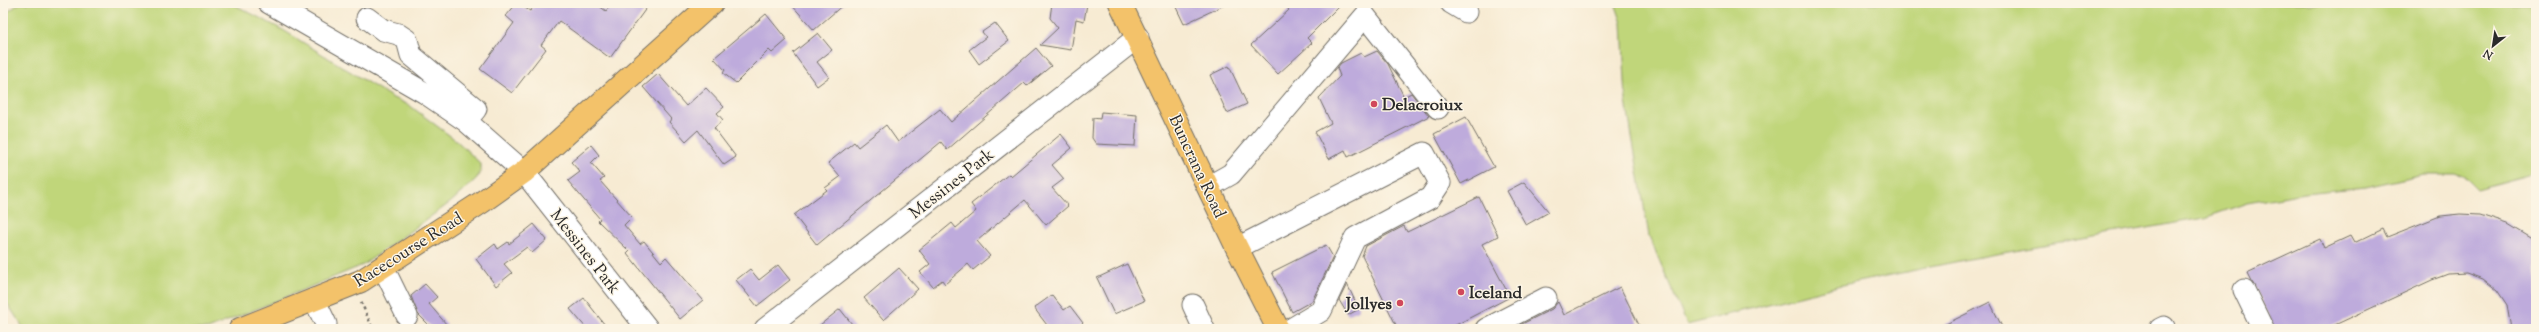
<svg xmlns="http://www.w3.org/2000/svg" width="2539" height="332" viewBox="0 0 2539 332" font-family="'Sorts Mill Goudy',serif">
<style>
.green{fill:#c0d67a;stroke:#768052}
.building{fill:#beabdc}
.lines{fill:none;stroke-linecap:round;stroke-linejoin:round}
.minor-casing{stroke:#726e66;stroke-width:23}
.major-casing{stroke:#726e66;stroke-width:24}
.highway-casing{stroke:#726e66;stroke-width:24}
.path{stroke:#726e66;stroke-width:2.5;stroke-dasharray:3 3;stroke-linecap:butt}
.minor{stroke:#fff;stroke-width:21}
.major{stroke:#f3c26a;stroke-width:22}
.highway{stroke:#f3c26a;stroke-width:22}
.poi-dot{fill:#d1495b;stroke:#fcf5e5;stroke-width:1.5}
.labels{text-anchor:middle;stroke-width:3;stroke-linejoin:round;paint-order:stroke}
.poi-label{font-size:17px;font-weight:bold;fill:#2b2b2b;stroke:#fcf5e5;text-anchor:start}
.street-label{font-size:17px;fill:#2b2b2b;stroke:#fcf5e5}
</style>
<rect width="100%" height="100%" fill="#fcf5e5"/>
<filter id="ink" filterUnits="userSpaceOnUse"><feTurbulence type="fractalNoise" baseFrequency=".025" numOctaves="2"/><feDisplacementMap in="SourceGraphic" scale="8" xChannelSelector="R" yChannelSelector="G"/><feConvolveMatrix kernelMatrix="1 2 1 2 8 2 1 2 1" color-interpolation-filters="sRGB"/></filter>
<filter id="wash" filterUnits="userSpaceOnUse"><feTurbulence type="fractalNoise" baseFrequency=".012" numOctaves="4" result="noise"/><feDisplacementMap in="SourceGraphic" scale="16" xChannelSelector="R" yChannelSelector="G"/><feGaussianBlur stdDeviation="0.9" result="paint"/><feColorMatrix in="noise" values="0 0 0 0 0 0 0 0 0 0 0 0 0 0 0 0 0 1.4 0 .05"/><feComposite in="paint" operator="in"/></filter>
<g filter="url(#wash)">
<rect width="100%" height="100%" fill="#f7ebd3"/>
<path class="green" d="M20 3H231L283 30 393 98 409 105 457 141 481 164V170L477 178 451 202 363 265 208 329H24L3 297V15Z
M1615 3H2536V173L2477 189 2467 179 2455 174H2424L2366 187 2304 193 2247 203 2204 218 1974 258 1838 286 1687 325 1649 236 1626 101 1622 23Z"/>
<g id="blocks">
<path class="building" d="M517 3 530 11 536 3H595L606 11 612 3H650L610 58 559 21 541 45 546 49 512 93 480 69 514 23 506 16Z
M790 3H845L814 30Z
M1052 3 1087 4 1084 21 1076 19 1071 50 1040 45 1058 28 1050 18Z
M1174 3H1229L1184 24Z
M1283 3H1342L1307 38 1312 43 1278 74 1251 45 1289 10Z
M766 14 787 40 772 53 769 50 736 83 723 73 725 70 714 58Z
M995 23 1009 41 979 64 969 50 986 37 982 32Z
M818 33 832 50 817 62 829 77 817 86 793 53Z
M1036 48 1051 66 1027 86 1024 83 947 150 941 142 817 245 794 215 827 190 825 188 840 177 828 163 854 142 858 147 886 125 898 142 940 109 951 122Z
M1377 51 1388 64 1404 97 1411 93 1429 116 1348 157 1345 150 1329 159 1315 132 1331 123 1319 98 1340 76 1337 68 1341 63 1361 53 1364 57Z
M1229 66 1247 104 1227 113 1210 75Z
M658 74 686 106 706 88 724 107 717 113 723 120 714 128 736 157 724 165 698 130 686 141 669 122 671 119 643 87Z
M1101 112 1137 115 1135 146 1096 144 1092 138 1093 118 1100 119Z
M1466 117 1494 167 1461 184 1434 134Z
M1061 134 1072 148 1052 165 1064 179 1052 188 1068 206 1046 225 1025 200 977 241 990 256 973 270 968 264 945 284 942 280 933 287 920 272 930 264 919 250 952 223 956 228 976 211 971 204 1009 174 1011 176Z
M591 145 599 155 591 163 604 178 600 181 632 217 624 225 640 244 644 241 661 262 666 257 703 300 680 319 627 253 629 251 598 221 600 219 568 181 580 172 571 162Z
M1524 182 1549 212 1526 225 1507 191Z
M1479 197 1498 236 1482 244 1510 297 1448 329H1398L1362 256 1366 246 1404 226 1407 232Z
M2460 214 2480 215 2508 224 2536 241V329H2511L2507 305 2497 290 2483 279 2466 273 2448 274 2432 280 2326 329H2275L2247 273 2320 239 2324 248 2350 236 2354 243 2383 229 2387 237 2440 216Z
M534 224 547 240 532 253 527 247 504 264 512 273 496 286 476 259 495 244 498 249 508 242 509 244Z
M1326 245 1333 257 1312 301 1292 312 1272 272Z
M1127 264 1144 301 1114 314 1097 278Z
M778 265 790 280 757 306 736 280 750 269 759 280Z
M899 268 918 289 883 320 864 298Z
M425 284 437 297 429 304 447 325 442 329H433L418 314 411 296Z
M1347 284 1359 309 1348 315 1339 300Z
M1620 287 1641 329H1512L1552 309 1558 302 1564 315Z
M1052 295 1064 310 1070 306 1083 323 1076 329H1050L1034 308Z
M584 298 598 316 608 329H587L570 309Z
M1990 302 2003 329H1936Z
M840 309 856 329H815Z"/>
</g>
</g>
<g filter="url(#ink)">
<use href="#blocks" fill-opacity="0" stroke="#726e66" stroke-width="1"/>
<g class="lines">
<g class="minor-casing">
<path id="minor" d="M269 3 425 93 466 121 524 172 648 329
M1451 3 1466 12
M367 18 383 30 398 34 407 40 411 55 476 109 466 121
M1208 187 1231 174 1365 16 1438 108
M1237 248 1424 153 1440 183 1430 198 1355 238 1321 311 1291 329
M383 267 407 316
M2244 290 2263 329
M314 299 326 324
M1193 305 1204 329
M765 329 1138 37
M1486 329 1546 298
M2160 329 2164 327"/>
</g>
<g class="major-casing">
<path id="major" d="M240 329 361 281 482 202 524 172 712 3"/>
</g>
<g class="highway-casing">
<path id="highway" d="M1120 3 1237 248 1278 329"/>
</g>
<path class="path" d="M361 302 373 329"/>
<use href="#minor" class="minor"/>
<use href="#major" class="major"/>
<use href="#highway" class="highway"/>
</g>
</g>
<g class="poi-dot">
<circle cx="1374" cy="104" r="4"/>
<circle cx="1461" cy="292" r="4"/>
<circle cx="1400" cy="303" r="4"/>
</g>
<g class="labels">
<g class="poi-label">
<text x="1382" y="110">Delacroiux</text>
<text x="1469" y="298">Iceland</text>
<text x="1392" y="309" text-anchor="end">Jollyes</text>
</g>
<g class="street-label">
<text transform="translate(1198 166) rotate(65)" y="6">Buncrana Road</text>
<text transform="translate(951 183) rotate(-38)" y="6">Messines Park</text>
<text transform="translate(408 249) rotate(-32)" y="6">Racecourse Road</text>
<text transform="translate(586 251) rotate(52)" y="6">Messines Park</text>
</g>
</g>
<rect width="2539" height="332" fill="none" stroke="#fcf5e5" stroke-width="16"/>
<g transform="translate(2493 46) rotate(210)" stroke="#fcf5e5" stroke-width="3" paint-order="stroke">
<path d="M0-3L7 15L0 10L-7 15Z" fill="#2b2b2b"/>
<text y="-6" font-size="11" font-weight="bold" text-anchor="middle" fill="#2b2b2b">N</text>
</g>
</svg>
